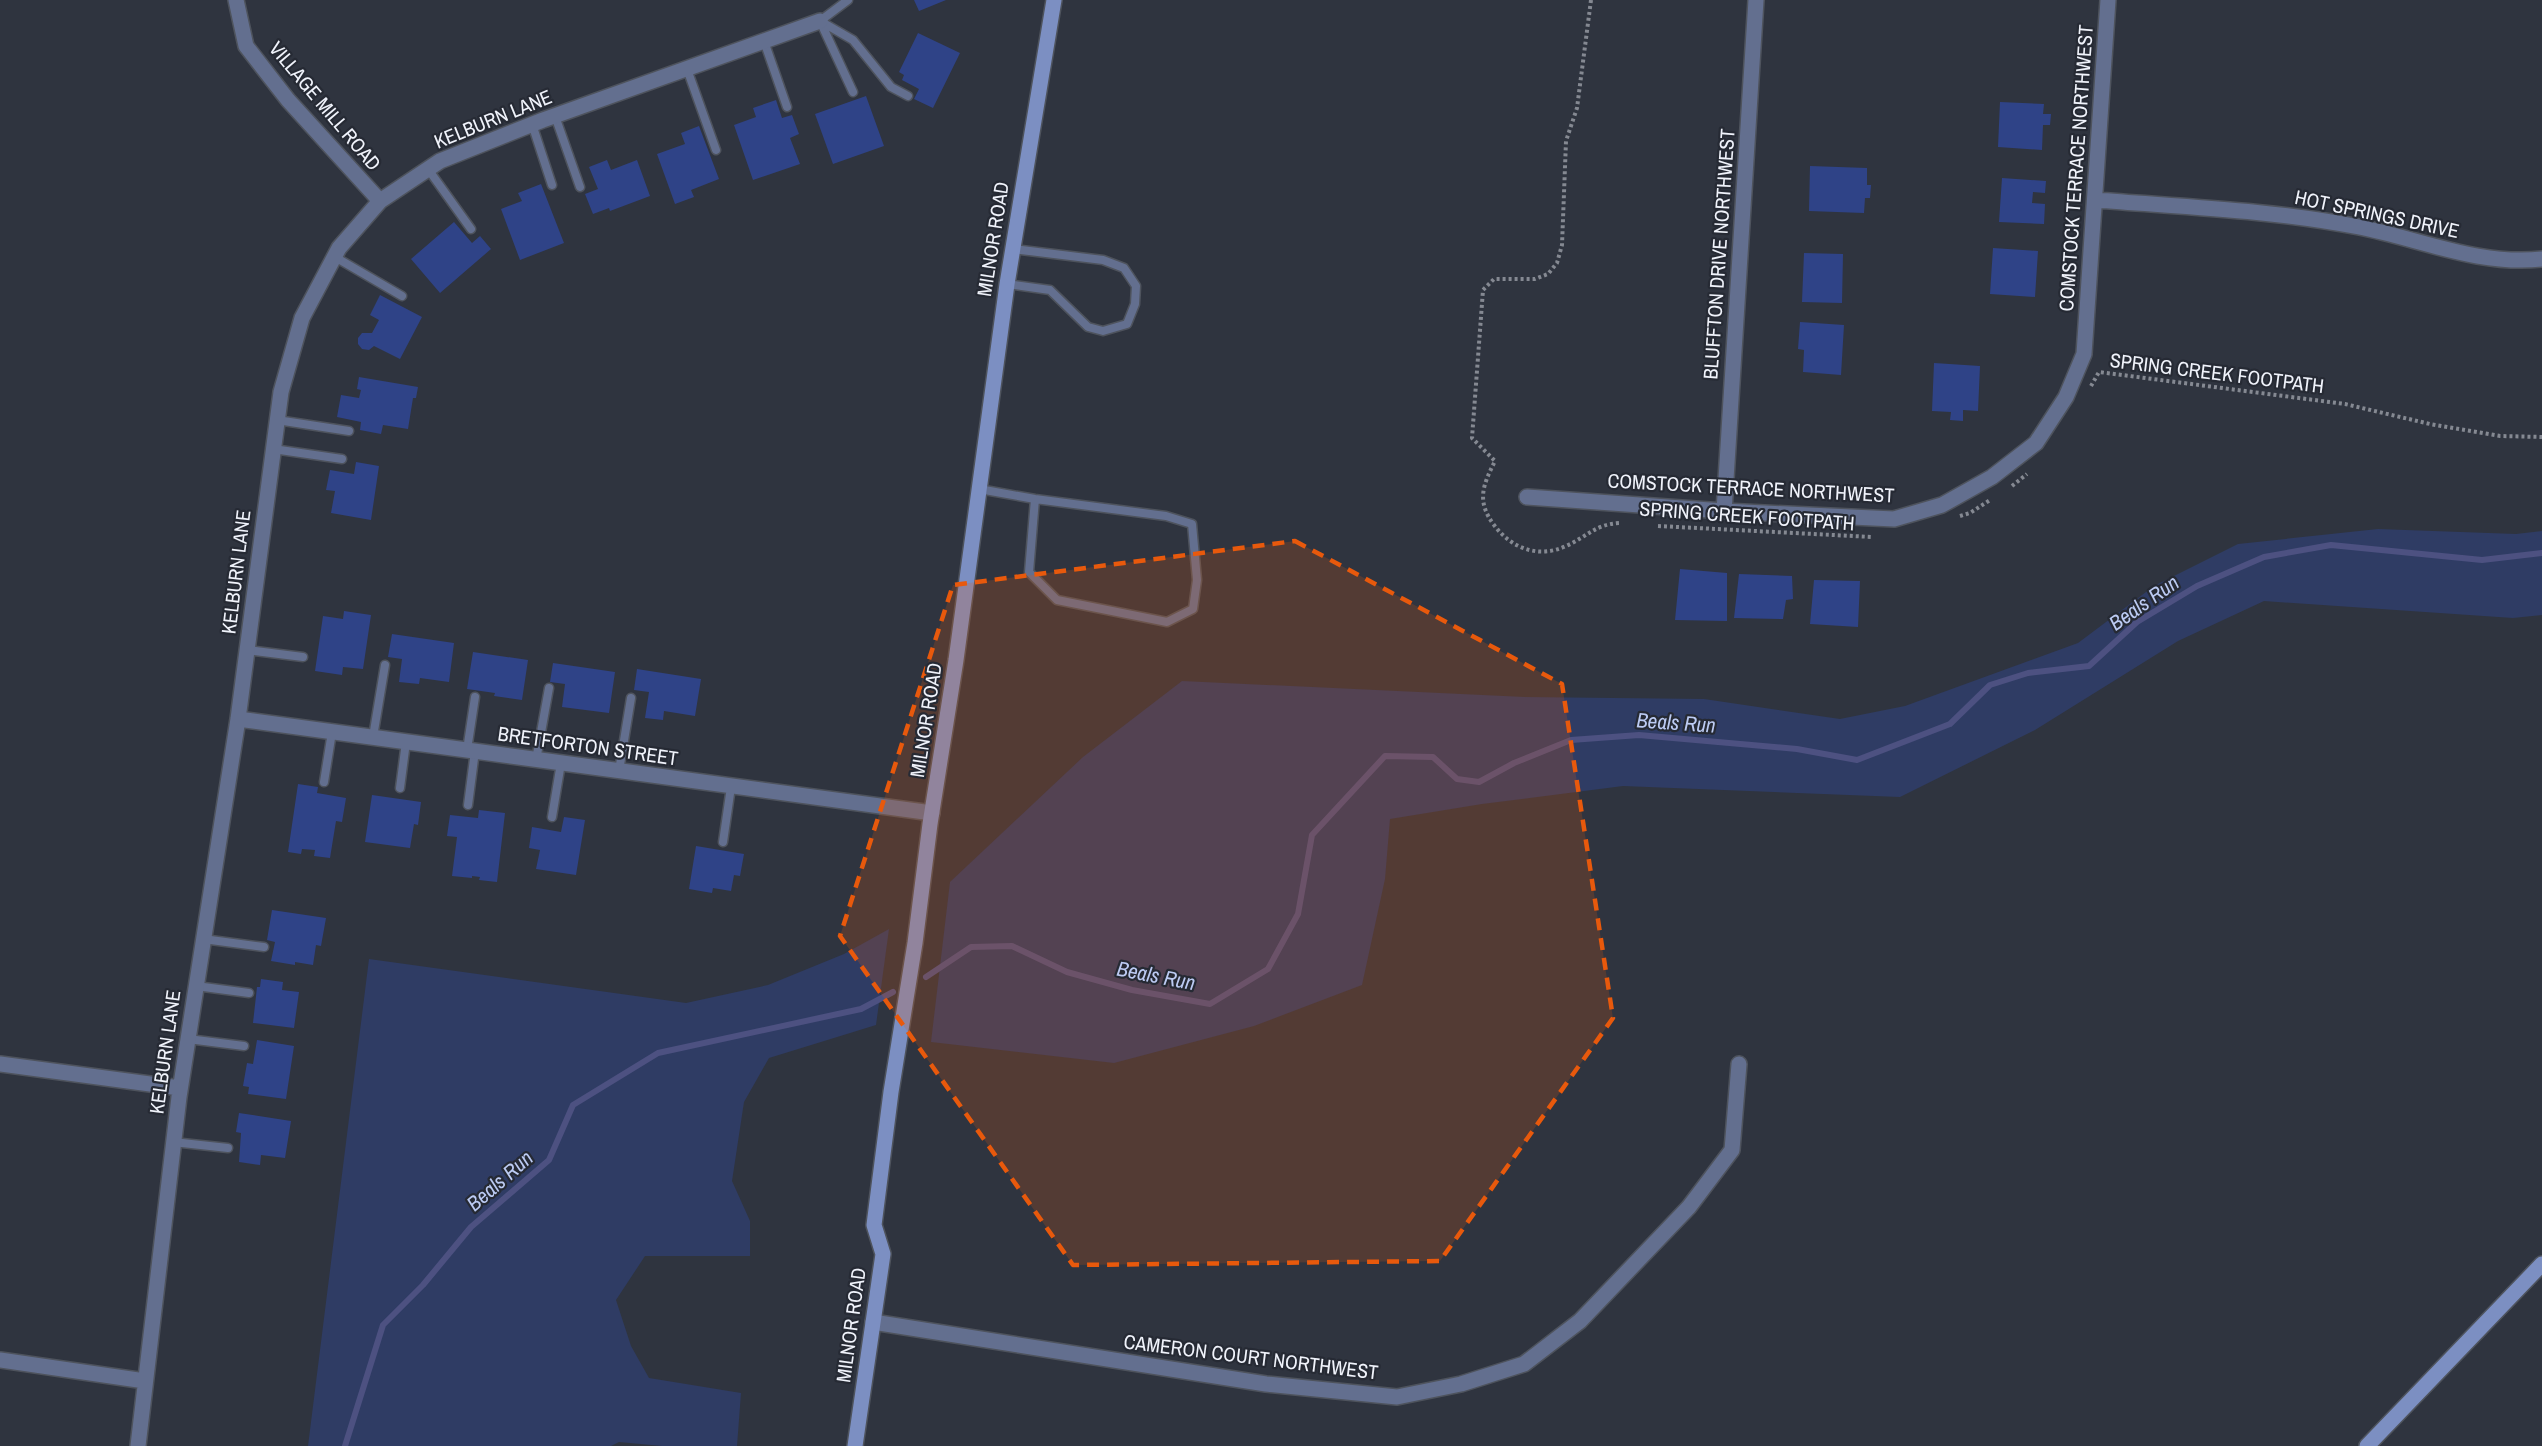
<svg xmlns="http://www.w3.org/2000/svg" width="2542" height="1446" viewBox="0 0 2542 1446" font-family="'Archivo Narrow',sans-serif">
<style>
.green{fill:#2f3c64}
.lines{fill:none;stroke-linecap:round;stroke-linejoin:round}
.stream{stroke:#4d5181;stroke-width:6}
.building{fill:#2f4387}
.service-casing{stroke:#4e535d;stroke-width:11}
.minor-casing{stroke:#4e535d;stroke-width:18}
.secondary-casing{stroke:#4e535d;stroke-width:18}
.path{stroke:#858992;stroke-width:4;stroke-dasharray:3 3;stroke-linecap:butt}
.service{stroke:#636f8f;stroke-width:8}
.minor{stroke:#636f8f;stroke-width:15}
.secondary{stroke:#7c8fc2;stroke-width:15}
.marked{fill:#e8590c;fill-opacity:0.2;stroke:#e8590c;stroke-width:4.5;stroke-dasharray:12 8;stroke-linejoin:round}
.labels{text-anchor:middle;stroke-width:4.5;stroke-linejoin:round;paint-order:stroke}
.street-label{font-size:20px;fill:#f0f3fb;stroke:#262a34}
.water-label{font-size:21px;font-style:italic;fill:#bccbf3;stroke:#262a34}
</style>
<rect width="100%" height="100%" fill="#2f343f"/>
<path class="green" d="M2378 529 2516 534 2542 531V615L2513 618 2264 601 2178 641 2035 730 1900 797 1623 786 1482 804 1390 819 1385 879 1362 985 1254 1026 1114 1063 931 1042 950 882 1083 757 1182 681 1525 697 1704 699 1840 719 1905 706 2078 643 2154 586 2238 544Z
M889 929 876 1025 769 1058 744 1102 732 1181 750 1221V1256H645L616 1300 631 1346 649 1378 741 1393 737 1446H662L619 1442 611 1446H308L369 959 686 1003 768 985 844 954Z"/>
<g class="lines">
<path class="stream" d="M926 977 971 947 1012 946 1067 972 1132 990 1210 1004 1268 969 1298 914 1312 835 1385 756 1433 757 1457 779 1479 782 1514 763 1571 740 1639 735 1797 749 1857 760 1950 724 1990 685 2028 673 2089 666 2137 622 2197 586 2264 557 2331 545 2482 560 2542 553
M345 1446 383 1325 423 1285 471 1227 549 1160 573 1105 658 1053 861 1009 893 992"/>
</g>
<path class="building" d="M914 0H946L919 11Z
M918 33 960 53 933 108 914 99 919 89 902 80 904 75 899 72Z
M866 96 884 146 833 164 815 114Z
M776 100 782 118 792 115 799 134 790 138 800 164 753 180 734 125 756 117 753 108Z
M2000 102 2044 104 2043 114H2051L2050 125H2043L2042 150 1998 147Z
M699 126 719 179 691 190 694 197 675 204 657 154 685 144 681 133Z
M607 160 611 170 637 160 650 196 610 211 609 208 593 214 585 194 598 189 589 167Z
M1810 166 1867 168V185H1871L1870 198H1865L1864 213 1809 211Z
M2002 178 2046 181 2045 193 2033 192 2032 203 2045 204 2044 224 1999 222Z
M541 184 564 243 520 260 501 209 522 201 518 193Z
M454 222 472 243 480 236 491 249 440 293 411 259Z
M1993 248 2038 251 2035 297 1990 294Z
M1804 253 1843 254 1842 303 1802 302Z
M380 295 422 317 400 359 374 346 369 350 362 349 358 344V338L362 333H372L379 320 370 315Z
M1800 322 1844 325 1841 375 1803 372 1804 350 1798 349Z
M1934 363 1980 366 1978 411 1963 410V421L1950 420 1951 412 1932 411Z
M359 377 418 387 416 398H413L408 429 383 425 381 434 360 430 361 422 337 417 341 395 359 398 361 390 357 389Z
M356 462 379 466 371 520 331 513 335 491 326 490 330 470 354 474Z
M1680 569 1727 573V621L1675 620Z
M1739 574 1792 576 1793 599 1786 600 1783 619 1734 618Z
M1814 580 1860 581 1858 627 1810 624Z
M344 611 371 615 363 669 343 667 342 675 315 671 323 616 343 619Z
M392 634 454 643 449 682 420 678 419 684 399 682 402 659 388 657Z
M473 652 528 660 522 700 494 696 495 693 467 689Z
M553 663 615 672 609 713 562 707 565 684 550 682Z
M637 669 701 679 695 716 664 711 663 720 645 718 649 692 634 690Z
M298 784 318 787 317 793 346 798 342 822 336 821 330 858 314 856 315 850 302 849 301 854 288 852Z
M372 795 421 802 418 825 414 824 410 848 365 842Z
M479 810 505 813 497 882 479 880 480 877 472 876V878L452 876 457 837 447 836 450 815 478 818Z
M564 817 585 820 576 875 536 869 540 850 529 848 532 827 561 832Z
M696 846 744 854 740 876 734 875 731 891 713 888 712 893 689 889Z
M272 910 326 918 321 946 316 945 313 965 295 962V965L271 961 275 942 267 940Z
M261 979 283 982 282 990 299 992 294 1028 253 1023 257 987H260Z
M257 1040 294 1046 286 1099 248 1094 249 1087 243 1086 247 1063 253 1064Z
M239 1113 291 1121 285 1158 261 1155 260 1165 239 1162 241 1133 236 1132Z"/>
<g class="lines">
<g class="service-casing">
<path id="service" d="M820 21 853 40 891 87 908 96
M820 21 853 92
M820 21 848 0
M764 41 787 107
M687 69 716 150
M555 116 580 187
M532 124 552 185
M428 169 471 229
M335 257 402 296
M1007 284 1050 290 1088 327 1103 331 1127 324 1135 304 1136 286 1124 268 1103 260 1013 249
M277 420 349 431
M273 449 342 459
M979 489 1035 499 1166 516 1192 524 1197 580 1193 609 1167 622 1057 600 1029 572 1035 499
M247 650 303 657
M373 737 385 665
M467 750 475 697
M536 760 549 688
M619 771 631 698
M324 782 332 732
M400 788 406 742
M468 805 475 751
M552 817 561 763
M723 842 731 787
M203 939 264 947
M196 986 249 993
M188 1039 244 1046
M173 1142 228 1148"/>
</g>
<g class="minor-casing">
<path id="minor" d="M236 0 246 46 288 100 380 201
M2096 200C2184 207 2272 210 2359 227 2420 239 2479 266 2542 259
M1527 497 1724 511 1894 519 1942 505 1992 477 2036 443 2066 397 2084 354 2108 0
M1724 511 1756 0
M238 719 932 813
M0 1064 180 1088
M873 1322 1266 1384 1397 1397 1461 1384 1524 1364 1580 1321 1689 1207 1732 1150 1739 1064
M0 1360 145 1381
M138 1446 179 1097 238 719 281 392 302 318 339 248 380 201 440 161 543 120 820 21"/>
</g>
<g class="secondary-casing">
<path id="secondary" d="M855 1446 883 1254 874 1225 891 1092 915 943 930 824 956 660 1007 284 1054 0
M2367 1446 2542 1264"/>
</g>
<path class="path" d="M1591 0 1577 108 1566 141 1562 245 1557 263 1548 274 1535 279H1494L1483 290 1472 438 1495 461C1483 485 1476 501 1494 525 1511 548 1538 559 1566 546 1587 537 1595 524 1620 523
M2091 386 2099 372 2345 404 2430 424 2500 436 2542 437
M2012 486 2027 474
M1960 516 1970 513 1990 500
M1658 526 1872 537"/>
<use href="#service" class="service"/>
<use href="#minor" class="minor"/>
<use href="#secondary" class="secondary"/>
</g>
<path class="marked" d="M1295 541 1562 684 1613 1018 1440 1261 1073 1265 840 936 953 585Z"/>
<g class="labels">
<g class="street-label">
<text transform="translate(325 106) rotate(50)" y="7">VILLAGE MILL ROAD</text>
<text transform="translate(493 119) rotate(-22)" y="7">KELBURN LANE</text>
<text transform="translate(2076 168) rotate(-86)" y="7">COMSTOCK TERRACE NORTHWEST</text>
<text transform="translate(2377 214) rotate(12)" y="7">HOT SPRINGS DRIVE</text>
<text transform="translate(993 239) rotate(-81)" y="7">MILNOR ROAD</text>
<text transform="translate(1719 254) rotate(-86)" y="7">BLUFFTON DRIVE NORTHWEST</text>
<text transform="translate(2217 373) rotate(7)" y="7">SPRING CREEK FOOTPATH</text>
<text transform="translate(1751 488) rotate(3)" y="7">COMSTOCK TERRACE NORTHWEST</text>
<text transform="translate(1747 516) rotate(4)" y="7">SPRING CREEK FOOTPATH</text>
<text transform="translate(236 572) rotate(-83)" y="7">KELBURN LANE</text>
<text transform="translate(926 720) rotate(-81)" y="7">MILNOR ROAD</text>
<text transform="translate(588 746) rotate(8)" y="7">BRETFORTON STREET</text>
<text transform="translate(165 1052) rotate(-82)" y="7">KELBURN LANE</text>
<text transform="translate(851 1325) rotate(-82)" y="7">MILNOR ROAD</text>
<text transform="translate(1251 1357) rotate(7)" y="7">CAMERON COURT NORTHWEST</text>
</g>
<g class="water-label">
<text transform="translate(2144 603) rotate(-35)" y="7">Beals Run</text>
<text transform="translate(1676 723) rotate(4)" y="7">Beals Run</text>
<text transform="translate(1156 976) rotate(11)" y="7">Beals Run</text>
<text transform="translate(500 1181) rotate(-41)" y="7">Beals Run</text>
</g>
</g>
</svg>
